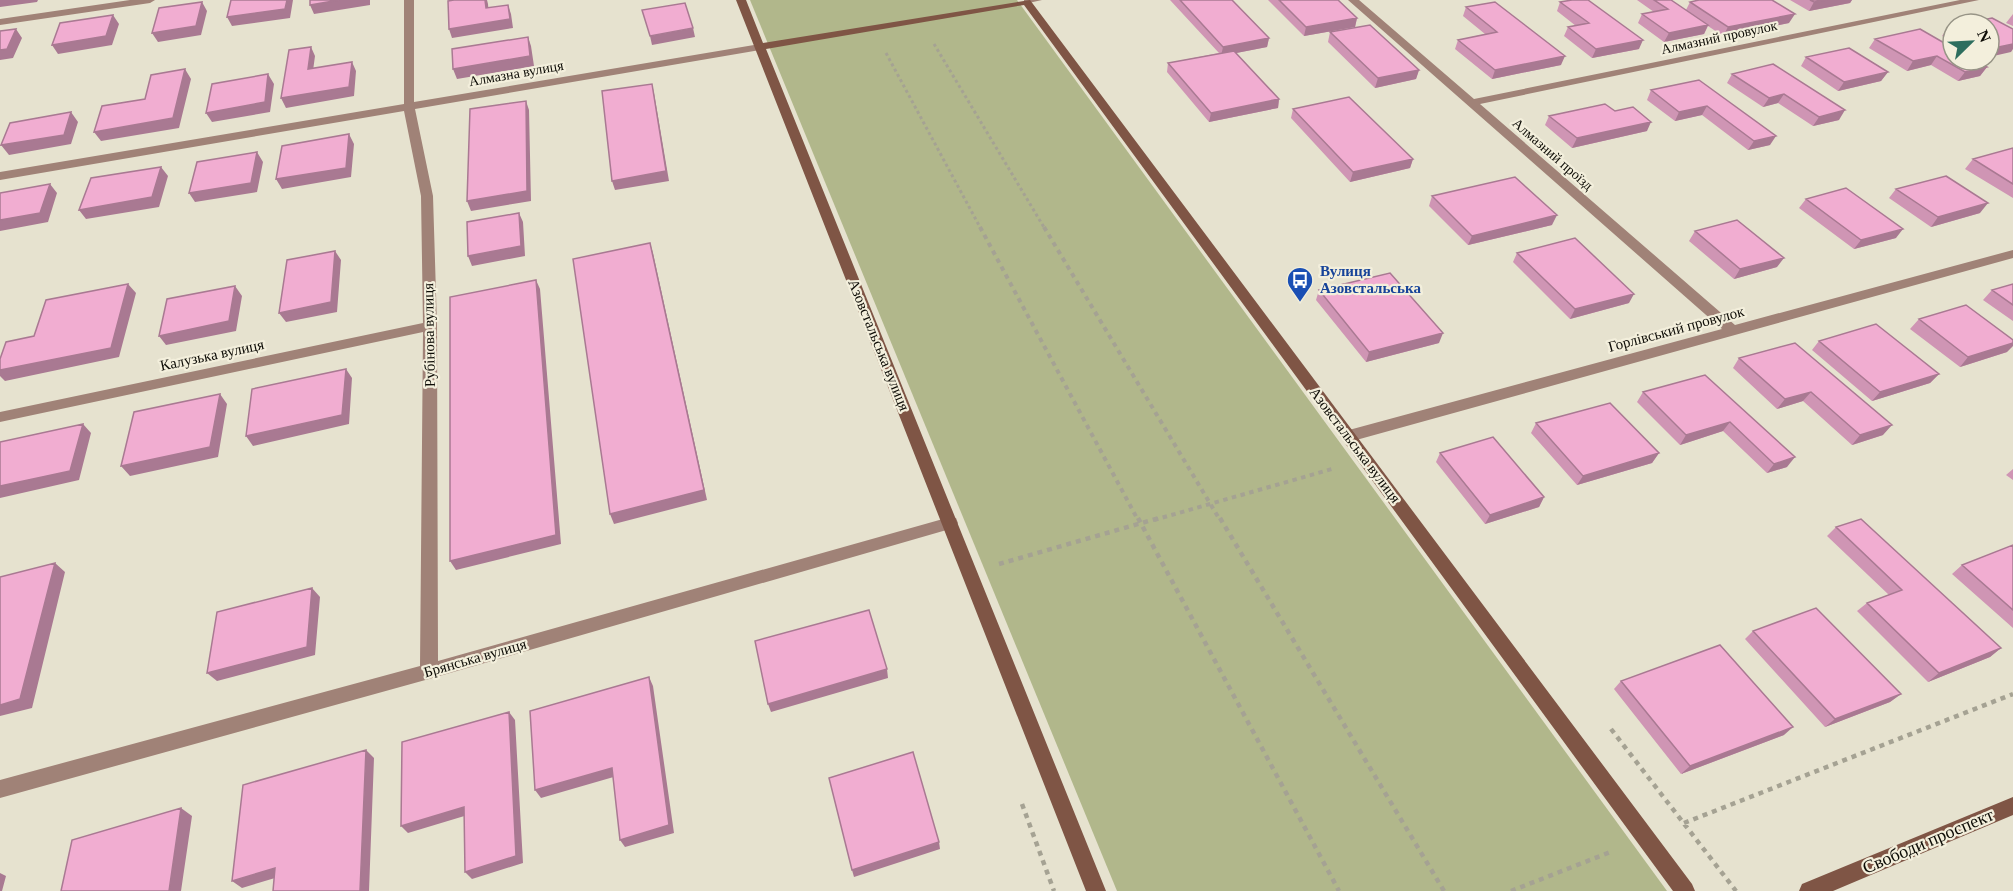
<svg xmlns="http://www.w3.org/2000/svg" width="2013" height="891" viewBox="0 0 2013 891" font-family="Georgia,serif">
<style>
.green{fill:#b1b78b}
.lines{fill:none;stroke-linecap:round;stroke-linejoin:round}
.path-far2{stroke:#a5a293;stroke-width:3;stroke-dasharray:3 3;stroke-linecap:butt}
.path-far1{stroke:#a5a293;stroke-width:4;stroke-dasharray:4.5 4.5;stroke-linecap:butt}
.path{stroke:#a5a293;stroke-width:4.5;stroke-dasharray:5 5;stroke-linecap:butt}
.street{fill:#a08277;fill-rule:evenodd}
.secondary{fill:#7f5545;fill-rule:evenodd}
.wall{fill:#cf95b4}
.shaded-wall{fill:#a97992}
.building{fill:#f1add1;stroke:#a97992;stroke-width:1.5}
.labels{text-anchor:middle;stroke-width:4.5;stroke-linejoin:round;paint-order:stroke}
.far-street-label{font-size:14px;fill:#0d0c06;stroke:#f3efdc}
.transit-label{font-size:15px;font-weight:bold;fill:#164399;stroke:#f3efdc;text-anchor:start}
.street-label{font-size:15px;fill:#0d0c06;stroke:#f3efdc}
.near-street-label{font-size:18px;fill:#0d0c06;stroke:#f3efdc}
</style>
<rect width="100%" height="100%" fill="#e6e2cf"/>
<path class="green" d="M750 0H1017L1667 891H1117Z"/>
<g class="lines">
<path class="path-far2" d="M934 44 1045 229
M886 53 981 229"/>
<path class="path-far1" d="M980 227 1138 520
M1044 227 1220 520
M1154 520 1332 469"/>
<path class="path" d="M1138 518 1339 891
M1220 518 1444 891
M999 564 1159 518
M1611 729 1736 891
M1022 804 1054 891
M1684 823 2013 694
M1511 891 1613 851"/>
<path class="street" d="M130 0H155L150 3 0 25V19Z
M404 0H414V102L760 44 765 47 760 50 415 109 433 196 437 326 438 661 950 517 956 518 958 523 956 528 950 529 429 679 0 798V780L420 666 423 332 0 422V412L423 323 421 196 404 111 0 180V172L404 104Z
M1024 0H1042L1024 4Z
M1348 0H1359L1474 99 1960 0H1979L1480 104 1735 325 2013 250V258L1349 442 1344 440 1342 436 1349 430 1722 329Z"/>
<path class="secondary" d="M736 0H746L763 43 1030 0 1692 884 1695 891H1673L1024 5 766 49 1106 891H1086Z
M2013 797V815L1833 891H1799L1802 884Z"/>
</g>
<path class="wall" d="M1170 0H1232L1269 38 1267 47 1236 53 1279 99 1278 108 1209 122 1167 72 1168 63 1219 53Z
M1268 0H1338L1357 18 1355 27 1304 36Z
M1637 0H1671L1686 10 1690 2 1789 23 1723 36 1708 26 1704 34 1664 42 1638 23 1642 14 1654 12Z
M1790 0H1852L1850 3 1809 11Z
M1560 2 1639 49 1592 58 1564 36 1568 27 1576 26 1557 11Z
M1466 7 1561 65 1492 79 1455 49 1458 40 1485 34 1463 16Z
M2013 14V26L2006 23Z
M1953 26V42L1942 36 1948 27Z
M1330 32 1419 70 1416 79 1375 88 1328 42Z
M1875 39 1987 67 1980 76 1958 81 1931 65 1907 71 1869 48Z
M1806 57 1888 72 1881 81 1838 91 1801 66Z
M1773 64 1839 120 1813 126 1778 103 1763 107 1727 83 1732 74Z
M1699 80 1770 145 1748 150 1702 115 1675 121 1647 100 1651 90Z
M1293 109 1413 159 1410 168 1350 182 1291 118Z
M1615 111 1647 131 1572 148 1545 125 1549 116Z
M2013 148V198L1965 169 1973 159Z
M1896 189 1980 213 1931 227 1889 198Z
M1432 196 1552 225 1468 245 1429 206Z
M1806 199 1896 238 1854 249 1799 208Z
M1695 231 1777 267 1734 279 1689 241Z
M1517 253 1629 303 1570 319 1513 262Z
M2013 284V321L1983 300 1992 290Z
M1319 290 1439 343 1366 362 1316 300Z
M1919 319 2007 352 1960 367 1910 329Z
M1819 341 1939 374 1930 383 1872 401 1812 350Z
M1795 343 1883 435 1852 445 1803 401 1777 409 1733 368 1739 358Z
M1705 375 1787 467 1767 473 1723 431 1680 445 1637 402 1643 392Z
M1536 423 1659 453 1652 463 1577 485 1531 433Z
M1440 453 1544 497 1539 507 1485 524 1436 462Z
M2013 469V480L2006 475Z
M1836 527 2001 648 1990 657 1928 682 1857 611 1867 603 1889 595 1827 536Z
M2013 545V628L1952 574 1962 565Z
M1753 631 1901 694 1890 702 1825 727 1745 639Z
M1621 681 1784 735 1681 774 1614 689Z"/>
<path class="shaded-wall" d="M0 0H38L37 2 0 7Z
M287 0H293L290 18 232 26 227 17Z
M339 0H370V5L314 14 310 5Z
M485 0H487L488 4 489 17 486 8Z
M1827 0H1852L1850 3 1809 11 1814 2Z
M202 2 207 11 201 35 158 42 152 33Z
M508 5 511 14 513 28 452 38 449 29Z
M1795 14 1789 23 1723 36 1728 27Z
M113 15 119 24 112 45 58 54 52 45Z
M1357 18 1355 27 1304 36 1306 27Z
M1708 25 1704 34 1664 42 1669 33Z
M693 28 695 37 652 45 650 36Z
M16 29 22 38 13 58 0 60V50Z
M528 37 531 46 534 66 457 79 453 69Z
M1269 38 1267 47 1221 56 1223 47Z
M1643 40 1639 49 1592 58 1596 49Z
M2013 44V49L2011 52 1989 57V49Z
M311 47 315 56 312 78 308 69Z
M1565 56 1561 65 1492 79 1495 70Z
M1937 56 1931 65 1907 71 1913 61Z
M352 62 356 71 354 96 286 108 281 98Z
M1987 67 1980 76 1958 81 1965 72Z
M185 69 191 79 179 128 101 141 94 132 173 118Z
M1419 70 1416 79 1375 88 1378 78Z
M1888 72 1881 81 1838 91 1844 82Z
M268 74 274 84 270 112 212 122 206 113Z
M652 84 654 93 669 181 615 190 612 181Z
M1784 94 1778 103 1763 107 1769 98Z
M1279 99 1278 108 1209 122 1211 113Z
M526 101 529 110 531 201 471 211 467 201Z
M1707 106 1702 115 1675 121 1679 112Z
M1845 110 1839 120 1813 126 1819 117Z
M71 112 78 122 71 144 9 155 1 145Z
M1651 122 1647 131 1572 148 1577 138Z
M349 134 354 144 351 177 282 189 276 179Z
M1776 136 1770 145 1748 150 1754 141Z
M257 152 263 162 257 192 195 202 189 193Z
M1413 159 1410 168 1350 182 1353 172Z
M161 167 168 176 159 207 86 219 79 210Z
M50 184 57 193 48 222 0 231V220Z
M1988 203 1980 213 1931 227 1938 217Z
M519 213 523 222 525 256 472 266 468 256Z
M1557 215 1552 225 1468 245 1472 236Z
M1903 229 1896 238 1854 249 1861 240Z
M650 243 653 253 707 500 614 524 610 514Z
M335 251 341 260 337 312 286 322 279 313Z
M1784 258 1777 267 1734 279 1740 269Z
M536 280 540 289 561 544 456 570 450 561Z
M128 284 136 293 119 357 5 381 0 376V370Z
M235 286 242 296 236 331 166 345 159 336Z
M1634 294 1629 303 1570 319 1575 309Z
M1443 333 1439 343 1366 362 1369 352Z
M2013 343V346L2007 352 1960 367 1968 357Z
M346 369 352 378 349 424 253 446 246 436Z
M1939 374 1930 383 1872 401 1880 392Z
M1811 392 1803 401 1777 409 1785 399Z
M220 394 227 404 218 457 130 476 121 466Z
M1730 422 1723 431 1680 445 1686 435Z
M83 424 91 433 79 480 0 498V486Z
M1892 425 1883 435 1852 445 1860 435Z
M1659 453 1652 463 1577 485 1583 476Z
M1795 457 1787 467 1767 473 1774 464Z
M1544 497 1539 507 1485 524 1490 515Z
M55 563 65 572 32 708 0 716V705Z
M312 588 320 597 315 655 217 681 207 673Z
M2001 648 1990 657 1928 682 1939 673Z
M887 669 888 678 771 712 768 704Z
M649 677 653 686 674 833 625 847 620 840Z
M1901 694 1890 702 1825 727 1835 719Z
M509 712 515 720 523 863 472 879 465 872Z
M1793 727 1784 735 1681 774 1690 766Z
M366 750 374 758 369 891H360Z
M612 768 617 776 541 798 535 790Z
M464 807 471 814 408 833 401 826Z
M181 808 192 816 181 891H169Z
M939 842 940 849 854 877 852 870Z
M275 868 285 875 242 888 232 881Z
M0 873 6 876 2 891H0Z"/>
<path class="building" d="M231 0H287L285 9 227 17Z
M310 0H339L310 5Z
M454 0H485L486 8 508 5 510 19 449 29 448 1Z
M1180 0H1232L1269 38 1223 47Z
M1279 0H1338L1357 18 1306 27Z
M1572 0H1588L1643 40 1596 49 1568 27 1589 23 1560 2Z
M1654 0H1671L1708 25 1669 33 1642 14 1668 9Z
M1699 0H1772L1795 14 1728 27 1690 2Z
M1810 0H1827L1814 2Z
M202 2 196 26 152 33 159 8Z
M1495 2 1565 56 1495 70 1458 40 1497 32 1466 7Z
M685 3 693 28 650 36 642 10Z
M113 15 106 36 52 45 60 23Z
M1992 18 2013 29V44L1989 49V24H1963Z
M1370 25 1419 70 1378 78 1330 32Z
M16 29 7 49 0 50V31Z
M1920 29 1953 48V60H1975L1987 67 1965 72 1937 56 1913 61 1875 39Z
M528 37 530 56 453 69 452 49Z
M311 47 308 69 352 62 349 87 281 98 289 50Z
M1849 48 1888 72 1844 82 1806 57Z
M1234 51 1279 99 1211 113 1168 63Z
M1773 64 1845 110 1819 117 1784 94 1769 98 1732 74Z
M185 69 173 118 94 132 102 106 145 99 151 75Z
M268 74 265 102 206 113 212 84Z
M1699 80 1776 136 1754 141 1707 106 1679 112 1651 90Z
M652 84 666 171 612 181 602 91Z
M1349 97 1413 159 1353 172 1293 109Z
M526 101 527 191 467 201 470 109Z
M1605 104 1615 111 1633 107 1651 122 1577 138 1549 116Z
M71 112 64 135 1 145 10 123Z
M349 134 346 168 276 179 282 146Z
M2013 148V184L1973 159Z
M257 152 251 183 189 193 197 162Z
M161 167 152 197 79 210 91 178Z
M1946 176 1988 203 1938 217 1896 189Z
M1515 177 1557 215 1472 236 1432 196Z
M50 184 40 213 0 220V193Z
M1846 188 1903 229 1861 240 1806 199Z
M519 213 521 246 468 256 467 222Z
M1737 220 1784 258 1740 269 1695 231Z
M1575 238 1634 294 1575 309 1517 253Z
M650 243 704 490 610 514 573 259Z
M335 251 331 302 279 313 287 260Z
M1390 273 1443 333 1369 352 1319 290Z
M536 280 556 535 450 561V297Z
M128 284 111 348 0 370V359L6 342 34 336 46 300Z
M2013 284V305L1992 290Z
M235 286 229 321 159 336 167 299Z
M1966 305 2013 340V343L1968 357 1919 319Z
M1876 324 1939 374 1880 392 1819 341Z
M1795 343 1892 425 1860 435 1811 392 1785 399 1739 358Z
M346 369 342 415 246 436 252 389Z
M1705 375 1795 457 1774 464 1730 422 1686 435 1643 392Z
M220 394 210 447 121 466 134 412Z
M1610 403 1659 453 1583 476 1536 423Z
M83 424 70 471 0 486V442Z
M1493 437 1544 497 1490 515 1440 453Z
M1861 519 2001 648 1939 673 1867 603 1902 590 1836 527Z
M2013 545V610L1962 565Z
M55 563 20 699 0 705V577Z
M312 588 307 647 207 673 217 612Z
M1816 608 1901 694 1835 719 1753 631Z
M869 610 887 669 768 704 755 641Z
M1720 645 1793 727 1690 766 1621 681Z
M649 677 669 825 620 840 612 768 535 790 530 711Z
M509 712 516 856 465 872 464 807 401 826 402 742Z
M366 750 360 891H273L275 868 232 881 243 785Z
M913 752 939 842 852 870 829 778Z
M181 808 169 891H61L72 840Z"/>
<defs>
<g id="bus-pin" transform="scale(1.35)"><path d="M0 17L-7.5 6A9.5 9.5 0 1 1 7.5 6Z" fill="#1a4fb4" stroke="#f3efdc"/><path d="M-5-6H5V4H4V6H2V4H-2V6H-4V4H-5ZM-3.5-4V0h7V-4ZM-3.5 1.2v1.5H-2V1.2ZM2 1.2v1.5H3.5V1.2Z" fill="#fff"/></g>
</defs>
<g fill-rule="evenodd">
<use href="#bus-pin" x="1300" y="280"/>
</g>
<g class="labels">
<g class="far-street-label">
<text transform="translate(1719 37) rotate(-12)" y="5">Алмазний провулок</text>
<text transform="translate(516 73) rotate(-10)" y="5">Алмазна вулиця</text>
<text transform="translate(1553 154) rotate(41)" y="5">Алмазний проїзд</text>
</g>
<g class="transit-label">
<text x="1320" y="276">Вулиця<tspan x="1320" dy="17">Азовстальська</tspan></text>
</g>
<g class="street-label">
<text transform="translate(1676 329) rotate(-15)" y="5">Горлівський провулок</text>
<text transform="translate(429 335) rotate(-91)" y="5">Рубінова вулиця</text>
<text transform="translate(879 345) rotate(68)" y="5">Азовстальська вулиця</text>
<text transform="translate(212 355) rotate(-12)" y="5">Калузька вулиця</text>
<text transform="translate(1355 445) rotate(53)" y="5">Азовстальська вулиця</text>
<text transform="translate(475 658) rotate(-16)" y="5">Брянська вулиця</text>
</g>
<g class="near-street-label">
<text transform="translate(1928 841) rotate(-23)" y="6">Свободи проспект</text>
</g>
</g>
<g transform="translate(1971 42) rotate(66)"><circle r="28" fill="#f3efdc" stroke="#979486" stroke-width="1.5"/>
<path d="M0-4.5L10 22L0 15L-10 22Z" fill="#2d6e5e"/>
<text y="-9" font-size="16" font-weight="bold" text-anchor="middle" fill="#0d0c06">N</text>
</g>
</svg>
